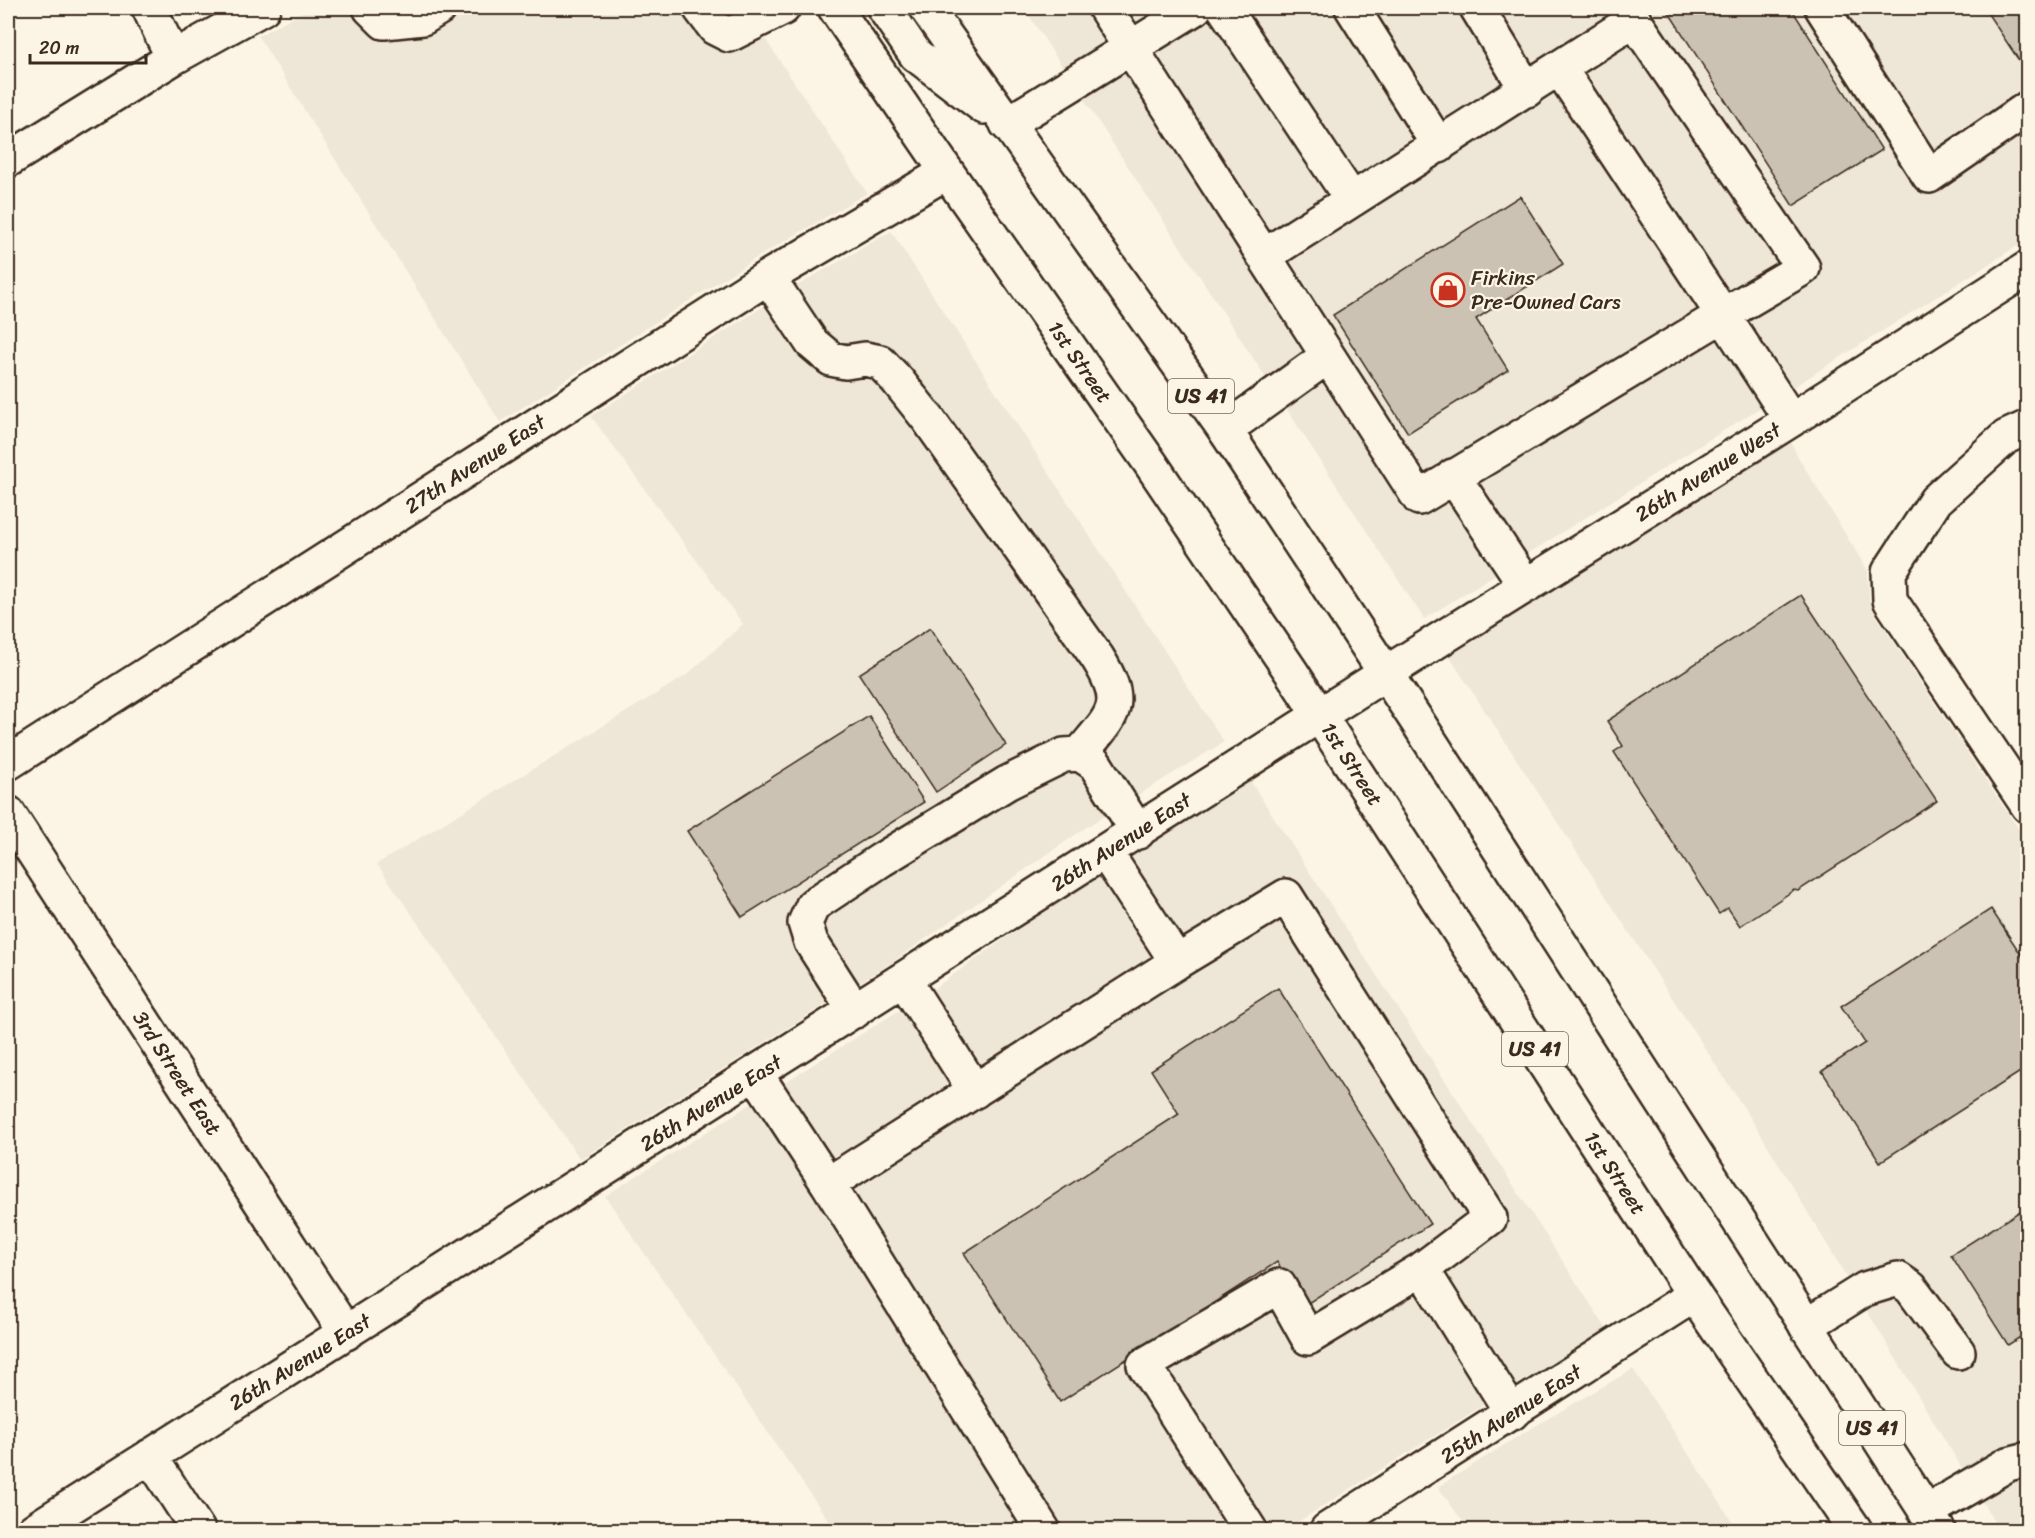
<svg xmlns="http://www.w3.org/2000/svg" width="2035" height="1538" viewBox="0 0 2035 1538" font-family="Sriracha,sans-serif">
<style>
.built{fill:#eee6d6}
.building{fill:#ccc2b3;stroke:#3b2a1e;stroke-width:1.5}
.lines{fill:none;stroke-linecap:round;stroke-linejoin:round}
.minor-casing{stroke:#3b2a1e;stroke-width:38}
.major-casing{stroke:#3b2a1e;stroke-width:38}
.minor{stroke:#fcf5e5;stroke-width:33}
.major{stroke:#fcf5e5;stroke-width:33}
.labels{text-anchor:middle;stroke-width:4.5;stroke-linejoin:round;paint-order:stroke}
.shield{fill:#fcf5e5;stroke:#75675a;stroke-width:1.5}
.shield-label{font-size:20px;font-weight:bold;fill:#3b2a1e}
.poi-label{font-size:21px;fill:#3b2a1e;stroke:#fcf5e5;text-anchor:start}
.street-label{font-size:21px;fill:#3b2a1e;stroke:#fcf5e5}
</style>
<rect width="100%" height="100%" fill="#fcf5e5"/>
<filter id="ink" filterUnits="userSpaceOnUse"><feTurbulence type="fractalNoise" baseFrequency=".0167" numOctaves="2"/><feDisplacementMap in="SourceGraphic" scale="12" xChannelSelector="R" yChannelSelector="G"/><feConvolveMatrix kernelMatrix="1 2 1 2 8 2 1 2 1" color-interpolation-filters="sRGB"/></filter>
<g filter="url(#ink)">
<path class="built" d="M309 8H745L867 193 756 258 500 422 258 36Z
M1024 8H2027V240L1424 619Z
M891 231 1224 742 1088 826 892 962 580 1159 377 864 687 675 743 624 591 416 780 296Z
M1791 442 1798 457 1868 571 1869 599 1873 611 2027 842V1530H1999L1757 1128 1449 656Z
M1249 779 1608 1331 1501 1394 1285 1530H835L605 1196 933 989 1113 863Z
M1633 1369 1738 1530H1469L1438 1487 1525 1432Z"/>
<path class="building" d="M1666 8H1791L1882 150 1793 206Z
M1943 8H1959L1947 15Z
M1984 8H2028V74Z
M1520 196 1563 264 1476 319 1508 370 1408 433 1333 315Z
M1801 595 1937 801 1798 891 1794 890 1740 926 1728 908 1719 914 1614 752 1623 746 1607 721Z
M930 628 1006 745 936 792 859 674Z
M869 716 924 802 742 917 687 831Z
M1991 909 2028 965V1067L1880 1162 1822 1071 1865 1043 1841 1006Z
M1278 988 1430 1224 1305 1305 1277 1262 1060 1402 964 1253 1179 1114 1151 1070Z
M2028 1206V1332L2008 1345 1951 1255Z"/>
<g class="lines">
<g class="minor-casing">
<path id="minor" d="M149 8 173 58
M370 8 384 22 423 18 439 8
M700 8 715 28 729 35 783 8
M1105 8 1419 498 1723 315 1791 420
M1224 8 1352 200
M1352 8 1439 146
M1477 8 1527 90
M1822 8 1929 176 2028 108
M1560 69 1723 315 1803 268 1634 20
M1007 124 1195 8
M8 160 173 58 263 8
M1264 256 1634 20 1627 8
M768 277 812 343 831 359 846 362 865 359 880 362 897 380 928 419 1097 657C1128 706 1113 714 1080 754
M2028 427 2006 437 1936 500 1889 572 1890 600 2028 806
M1225 430 1328 356
M1453 476 1526 586
M8 763 768 277 947 172
M8 813 346 1333
M1106 853 1177 962 1286 896 1490 1218 1422 1269 1512 1413
M904 980 975 1091
M855 1011 811 942 805 923 813 905 881 860 1007 783 1064 755 1080 754 1095 764 1138 832
M756 1074 828 1184 1043 1530
M828 1184 1177 962
M1806 1326 1865 1289 1898 1279 1911 1288 1958 1352
M150 1456 198 1530
M1926 1512 2008 1464 2028 1459
M34 1530 1386 673 1791 420 2028 268
M1250 1530 1144 1365 1279 1286 1308 1338 1422 1269
M1327 1530 1694 1295"/>
</g>
<g class="major-casing">
<path id="major" d="M835 8 947 172 1151 464 1292 673 1694 1295 1855 1530
M884 8 916 55 984 107
M926 8 1225 430 1417 721 1938 1530"/>
</g>
<use href="#minor" class="minor"/>
<use href="#major" class="major"/>
</g>
</g>
<defs>
<g id="shop-ring" transform="scale(1.725)"><circle r="9.5" fill="#fcf5e5" stroke="#c8321e" stroke-width="1.5"/><path d="M-5-2.5h2.3a2.7 3.5 0 0 1 5.4 0H5L5.5 6h-11ZM-1.5-2.5h3a1.5 2.3 0 0 0-3 0Z" fill="#c8321e"/></g>
</defs>
<g fill-rule="evenodd">
<use href="#shop-ring" x="1448" y="290"/>
</g>
<g class="labels">
<g class="shield">
<rect x="1168" y="379" width="66" height="34" rx="4.5"/>
<rect x="1502" y="1032" width="66" height="34" rx="4.5"/>
<rect x="1839" y="1411" width="66" height="34" rx="4.5"/>
</g>
<g class="shield-label">
<text x="1201" y="403">US 41</text>
<text x="1535" y="1056">US 41</text>
<text x="1872" y="1435">US 41</text>
</g>
<g class="poi-label">
<text x="1471" y="285">Firkins<tspan x="1471" dy="24">Pre-Owned Cars</tspan></text>
</g>
<g class="street-label">
<text transform="translate(1080 362) rotate(55)" y="7">1st Street</text>
<text transform="translate(475 464) rotate(-33)" y="7">27th Avenue East</text>
<text transform="translate(1708 472) rotate(-32)" y="7">26th Avenue West</text>
<text transform="translate(1352 764) rotate(57)" y="7">1st Street</text>
<text transform="translate(1121 842) rotate(-33)" y="7">26th Avenue East</text>
<text transform="translate(177 1073) rotate(57)" y="7">3rd Street East</text>
<text transform="translate(711 1103) rotate(-32)" y="7">26th Avenue East</text>
<text transform="translate(1615 1173) rotate(57)" y="7">1st Street</text>
<text transform="translate(300 1362) rotate(-32)" y="7">26th Avenue East</text>
<text transform="translate(1511 1414) rotate(-33)" y="7">25th Avenue East</text>
</g>
</g>
<rect width="2035" height="1538" fill="none" stroke="#fcf5e5" stroke-width="30"/>
<rect x="15" y="15" width="2005" height="1508" fill="none" stroke="#3b2a1e" stroke-width="2" filter="url(#ink)"/>
<path d="M30 54v9h116v-9" fill="none" stroke="#3b2a1e" stroke-width="3"/>
<text x="39" y="54" font-size="18" fill="#3b2a1e" stroke="#fcf5e5" stroke-width="4.5" paint-order="stroke">20 m</text>
</svg>
